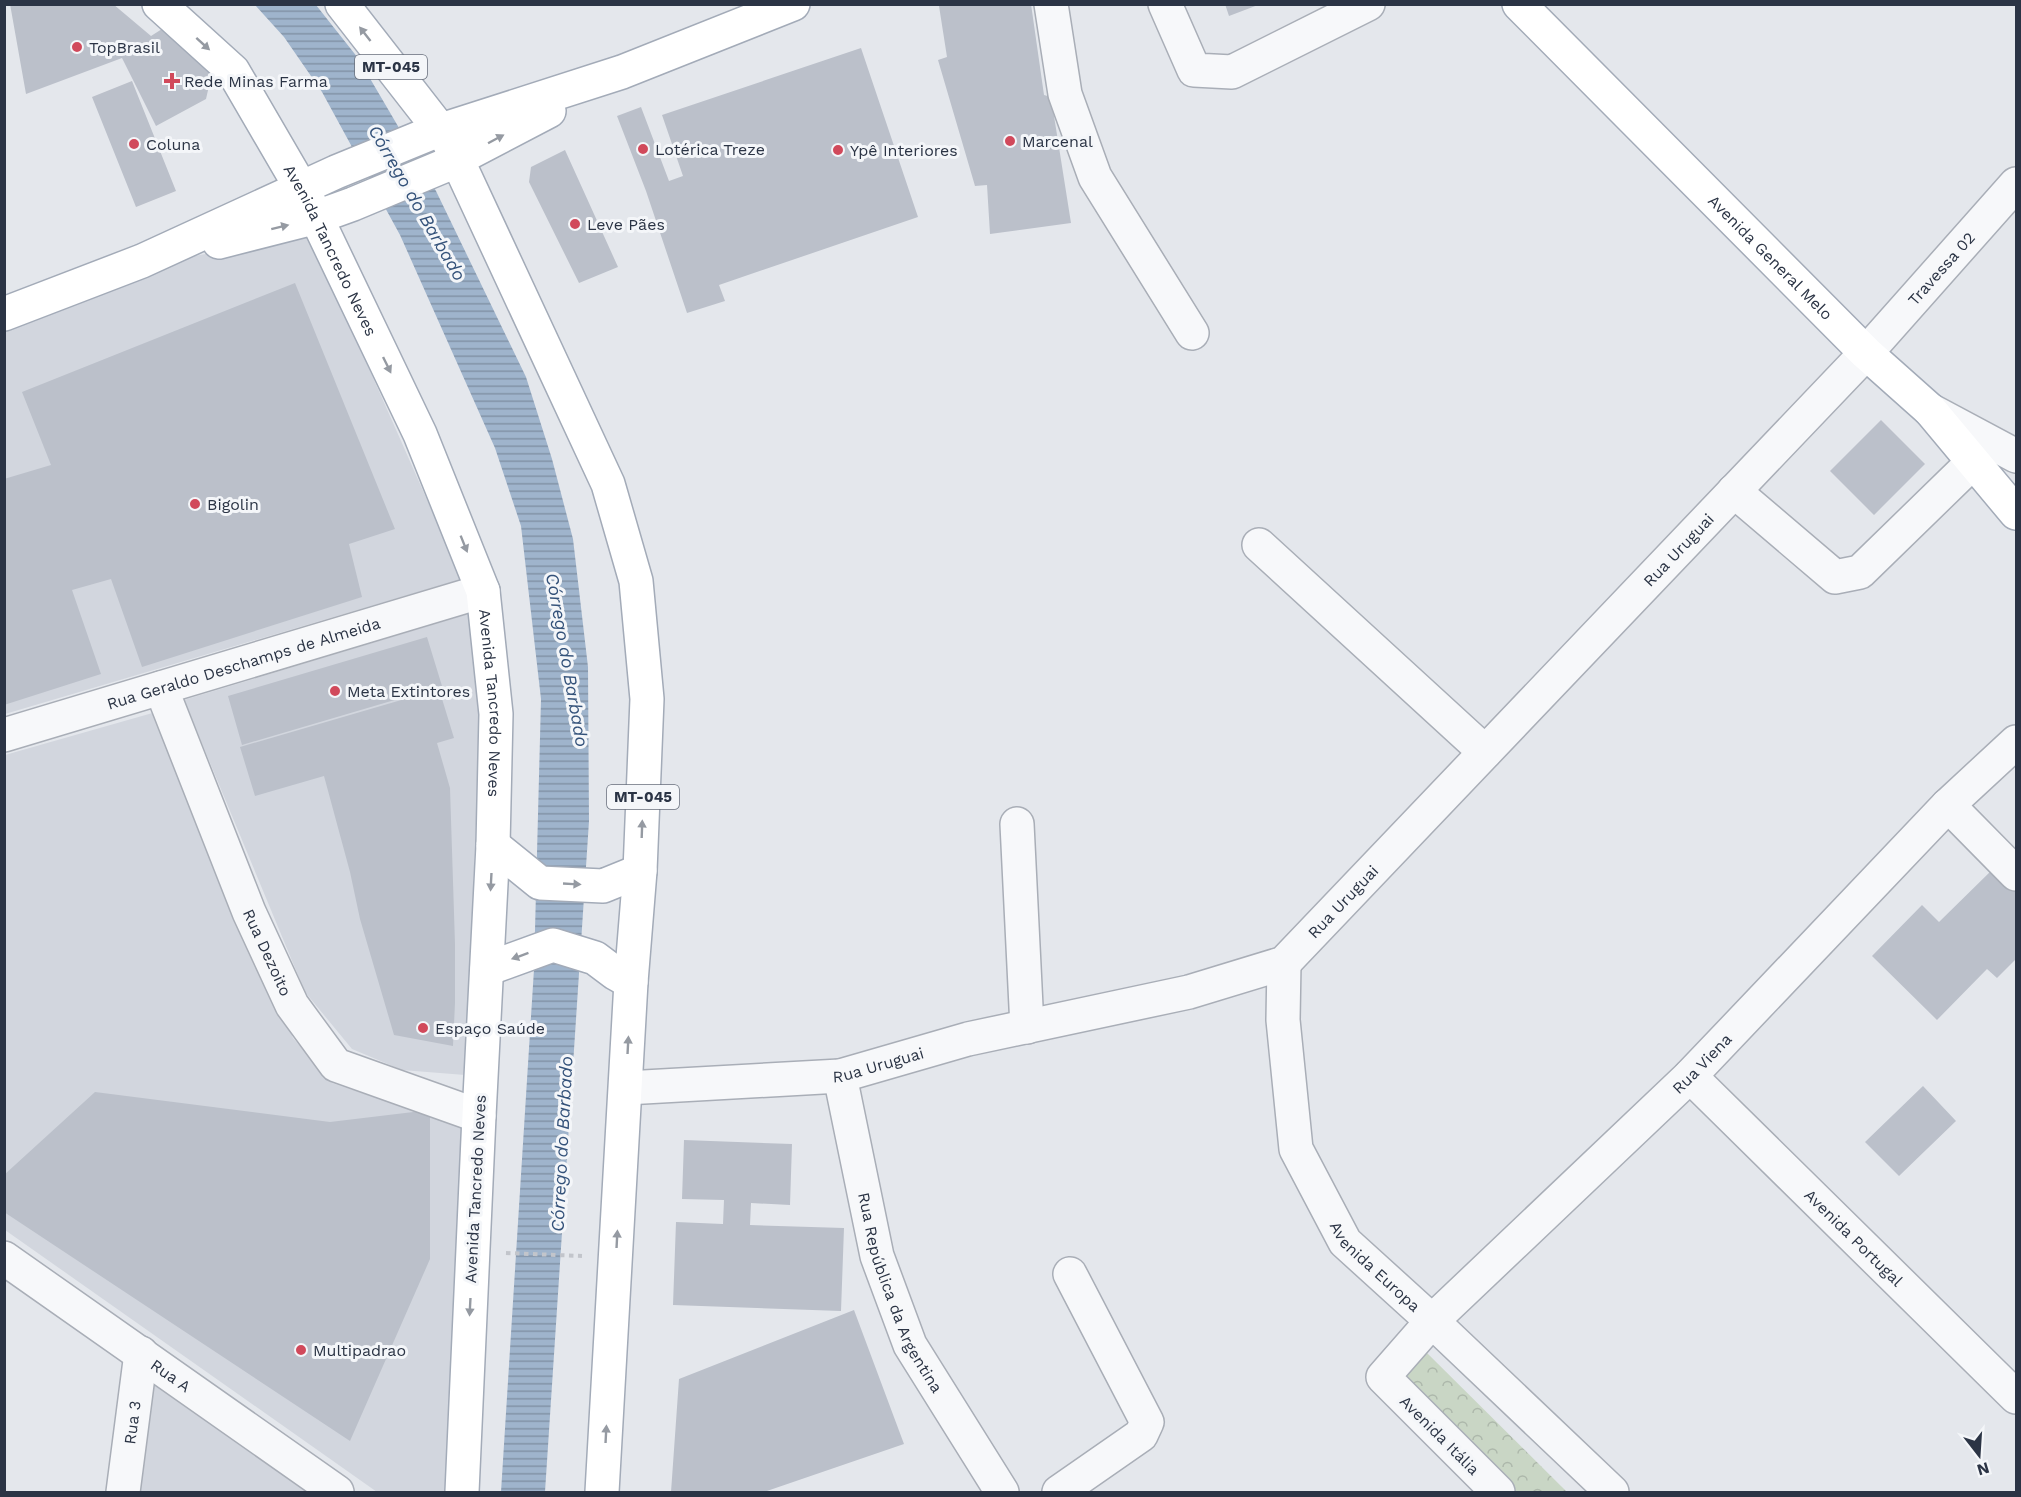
<svg xmlns="http://www.w3.org/2000/svg" width="2021" height="1497" viewBox="0 0 2021 1497" font-family="'Work Sans',sans-serif">
<style>
.built{fill:#d2d6de}
.park{fill:url(#park-crowns)}
.water{fill:url(#water-rules)}
.building{fill:#bbc0ca}
.lines{fill:none;stroke-linecap:round;stroke-linejoin:round}
.minor-casing{stroke:#a9aeb7;stroke-width:36}
.major-casing{stroke:#a3abb8;stroke-width:36}
.path{stroke:#c2c5cb;stroke-width:4;stroke-dasharray:4.5 4.5;stroke-linecap:butt}
.minor{stroke:#f7f8fa;stroke-width:33}
.major{stroke:#fff;stroke-width:33}
.oneway{fill:#959aa2}
.poi-dot{fill:#d1495b;stroke:#f4f6f9;stroke-width:2}
.labels{text-anchor:middle;stroke-width:6;stroke-linejoin:round;paint-order:stroke}
.shield{fill:#f4f6f9;stroke:#676e7b;stroke-width:1.5}
.shield-label{font-size:15px;font-weight:bold;fill:#2b3445}
.poi-label{font-size:16px;fill:#2b3445;stroke:#f4f6f9;text-anchor:start}
.street-label{font-size:16px;fill:#2b3445;stroke:#f4f6f9}
.water-label{font-size:18px;font-style:italic;fill:#34527a;stroke:#f4f6f9}
</style>
<defs>
<pattern id="park-crowns" width="20" height="18" patternUnits="userSpaceOnUse" patternTransform="scale(1.5)"><rect width="20" height="18" fill="#c9d6c5"/><path d="M2 6a3 3 0 1 1 6 0M12 15a3 3 0 1 1 6 0" fill="none" stroke="#adb8ab"/></pattern>
<pattern id="water-rules" width="6" height="5" patternUnits="userSpaceOnUse" patternTransform="scale(1.5)"><rect width="6" height="5" fill="#9fb4cc"/><path d="M0 2.5h6" fill="none" stroke="#8293a7"/></pattern>
</defs>
<rect width="100%" height="100%" fill="#e4e7ec"/>
<path class="built" d="M310 235 462 579 5 714V328L189 257Z
M468 614 480 730 465 1075 402 1070 352 1049 305 992 184 700Z
M156 712 293 1038 332 1083 461 1126 445 1492H377L5 1230V755Z
M153 1377 315 1492H138Z"/>
<path class="park" d="M1425 1351 1567 1492H1507L1398 1383Z"/>
<path class="water" d="M255 5H316L358 58 436 191 526 377 552 459 573 539 588 667 589 821 545 1492H501L534 969 541 699 521 526 495 448 400 235 322 92 284 37Z"/>
<path class="building" d="M10 4H113L151 36 173 22 214 64 206 99 156 126 122 58 26 94Z
M942 4H1031L1044 95 1051 97 1071 223 990 234 987 185 975 186 938 60 947 57 939 6Z
M1225 4H1258V5L1229 16Z
M861 48 918 217 719 285 725 301 687 313 646 191 617 116 641 107 669 181 683 176 662 115Z
M132 81 176 191 136 207 92 97Z
M565 150 618 267 579 283 529 182 531 167Z
M295 283 395 529 349 544 362 597 142 667 111 579 72 590 101 674 4 705V479L51 465 22 392Z
M1881 420 1925 464 1874 515 1830 471Z
M427 637 442 686 242 745 228 696Z
M439 689 454 738 437 743 450 788 455 944V1003L453 1046 394 1035 360 919 350 872 324 776 255 796 240 747Z
M1994 868 2016 891V959L1997 978 1987 969 1937 1020 1872 956 1922 905 1939 922Z
M1923 1086 1956 1121 1899 1176 1865 1142Z
M95 1092 330 1122 430 1110V1259L350 1441 4 1212V1175Z
M684 1140 792 1144 790 1205 751 1203 750 1225 844 1228 841 1311 673 1305 676 1222 723 1224 724 1200 682 1199Z
M854 1310 904 1444 764 1492H671L679 1379Z"/>
<g class="lines">
<g class="minor-casing">
<g id="minor">
<path d="M1051 4 1065 94 1095 177 1192 333"/>
<path d="M1165 4 1194 70 1232 72 1368 4"/>
<path d="M1930 410 2016 456"/>
<path d="M1734 491 1835 577 1860 572 1973 462"/>
<path d="M1259 545 1485 752"/>
<path id="s1" d="M161 688 249 912 292 1005 336 1065 479 1116"/>
<path id="s2" d="M4 735 483 591"/>
<path d="M1948 805 2016 874"/>
<path d="M1017 824 1027 1027"/>
<path id="s3" d="M1284 963 1283 1020 1296 1149 1345 1242 1432 1321 1612 1492"/>
<path id="s4" d="M840 1076 877 1256 910 1345 1002 1492"/>
<path id="s5" d="M1690 1076 2016 1397"/>
<path id="s6" d="M626 1088 840 1076 968 1039 1189 992 1284 963 1866 353 2016 184"/>
<path id="s7" d="M4 1258 337 1492"/>
<path id="s8" d="M123 1492 141 1353"/>
<path d="M1059 1492 1141 1435 1147 1422 1070 1274"/>
<path id="s9" d="M1498 1492 1383 1377 1432 1321 1690 1076 1948 805 2016 742"/>
</g>
</g>
<g class="major-casing">
<g id="major">
<path id="s10" d="M159 4 233 71 307 198 420 434 483 591 496 714 493 845 479 1116 462 1492"/>
<path d="M342 4 448 140 608 484 636 581 647 699 640 871 631 982 602 1492"/>
<path id="s11" d="M1519 4 1866 353 1930 410 2016 513"/>
<path d="M219 242 317 217 353 204 444 166 549 111"/>
<path d="M4 314 142 261 336 172 429 134 622 72 793 4"/>
<path d="M493 845 540 883 603 886 640 871"/>
<path d="M487 969 553 945 595 958 615 973 631 982"/>
</g>
</g>
<path class="path" d="M506 1253 582 1256"/>
<use href="#minor" class="minor"/>
<use href="#major" class="major"/>
</g>
<defs><path id="oneway-solid" d="M-6-.8H1V-3.2L6.5 0L1 3.2V.8H-6Z" transform="scale(1.5)"/></defs>
<g class="oneway">
<use href="#oneway-solid" transform="translate(365 34) rotate(-128)"/>
<use href="#oneway-solid" transform="translate(203 44) rotate(42)"/>
<use href="#oneway-solid" transform="translate(496 139) rotate(-28)"/>
<use href="#oneway-solid" transform="translate(280 227) rotate(-14)"/>
<use href="#oneway-solid" transform="translate(387 365) rotate(64)"/>
<use href="#oneway-solid" transform="translate(464 544) rotate(68)"/>
<use href="#oneway-solid" transform="translate(642 829) rotate(-88)"/>
<use href="#oneway-solid" transform="translate(491 882) rotate(93)"/>
<use href="#oneway-solid" transform="translate(572 884) rotate(3)"/>
<use href="#oneway-solid" transform="translate(520 956) rotate(160)"/>
<use href="#oneway-solid" transform="translate(628 1045) rotate(-87)"/>
<use href="#oneway-solid" transform="translate(617 1239) rotate(-87)"/>
<use href="#oneway-solid" transform="translate(470 1307) rotate(93)"/>
<use href="#oneway-solid" transform="translate(606 1434) rotate(-87)"/>
</g>
<g class="poi-dot">
<circle cx="77" cy="47" r="6"/>
<path d="M169 72h6v6h6v6h-6v6h-6v-6h-6v-6h6z"/>
<circle cx="1010" cy="141" r="6"/>
<circle cx="134" cy="144" r="6"/>
<circle cx="643" cy="149" r="6"/>
<circle cx="838" cy="150" r="6"/>
<circle cx="575" cy="224" r="6"/>
<circle cx="195" cy="504" r="6"/>
<circle cx="335" cy="691" r="6"/>
<circle cx="423" cy="1028" r="6"/>
<circle cx="301" cy="1350" r="6"/>
</g>
<g class="labels">
<g class="shield">
<rect x="355" y="55" width="72" height="24" rx="4.5"/>
<rect x="607" y="785" width="72" height="24" rx="4.5"/>
</g>
<g class="shield-label">
<text x="391" y="72">MT-045</text>
<text x="643" y="802">MT-045</text>
</g>
<g class="poi-label">
<text x="89" y="53">TopBrasil</text>
<text x="184" y="87">Rede Minas Farma</text>
<text x="1022" y="147">Marcenal</text>
<text x="146" y="150">Coluna</text>
<text x="655" y="155">Lotérica Treze</text>
<text x="850" y="156">Ypê Interiores</text>
<text x="587" y="230">Leve Pães</text>
<text x="207" y="510">Bigolin</text>
<text x="347" y="697">Meta Extintores</text>
<text x="435" y="1034">Espaço Saúde</text>
<text x="313" y="1356">Multipadrao</text>
</g>
<g class="street-label">
<text dy="6" stroke="none"><textPath href="#s10" startOffset="304">Avenida Tancredo Neves</textPath></text>
<text dy="6" stroke="none"><textPath href="#s11" startOffset="357">Avenida General Melo</textPath></text>
<text dy="6" stroke="none"><textPath href="#s6" startOffset="1629">Travessa 02</textPath></text>
<text dy="6" stroke="none"><textPath href="#s6" startOffset="1244">Rua Uruguai</textPath></text>
<text dy="6" stroke="none"><textPath href="#s2" startOffset="250">Rua Geraldo Deschamps de Almeida</textPath></text>
<text dy="6" stroke="none"><textPath href="#s10" startOffset="790">Avenida Tancredo Neves</textPath></text>
<text dy="6" stroke="none"><textPath href="#s6" startOffset="758">Rua Uruguai</textPath></text>
<text dy="6" stroke="none"><textPath href="#s1" startOffset="285">Rua Dezoito</textPath></text>
<text dy="6" stroke="none"><textPath href="#s9" startOffset="610">Rua Viena</textPath></text>
<text dy="6" stroke="none"><textPath href="#s6" startOffset="254">Rua Uruguai</textPath></text>
<text transform="translate(475 1189) rotate(-87)" y="6">Avenida Tancredo Neves</text>
<text dy="6" stroke="none"><textPath href="#s5" startOffset="230">Avenida Portugal</textPath></text>
<text dy="6" stroke="none"><textPath href="#s3" startOffset="330">Avenida Europa</textPath></text>
<text dy="6" stroke="none"><textPath href="#s4" startOffset="226">Rua República da Argentina</textPath></text>
<text dy="6" stroke="none"><textPath href="#s7" startOffset="204">Rua A</textPath></text>
<text dy="6" stroke="none"><textPath href="#s8" startOffset="70">Rua 3</textPath></text>
<text transform="translate(1440 1435) rotate(45)" y="6">Avenida Itália</text>
</g>
<g class="water-label">
<text transform="translate(417 203) rotate(60)" y="6">Córrego do Barbado</text>
<text transform="translate(567 660) rotate(80)" y="6">Córrego do Barbado</text>
<text transform="translate(562 1144) rotate(-87)" y="6">Córrego do Barbado</text>
</g>
</g>
<rect width="2021" height="1497" fill="none" stroke="#2b3445" stroke-width="12"/>
<g transform="translate(1979 1455) rotate(163)" stroke="#f4f6f9" stroke-width="4.5" paint-order="stroke">
<path d="M0-4.5L10 22L0 15L-10 22Z" fill="#2b3445"/>
<text y="-9" font-size="16" font-weight="bold" text-anchor="middle" fill="#2b3445">N</text>
</g>
</svg>
